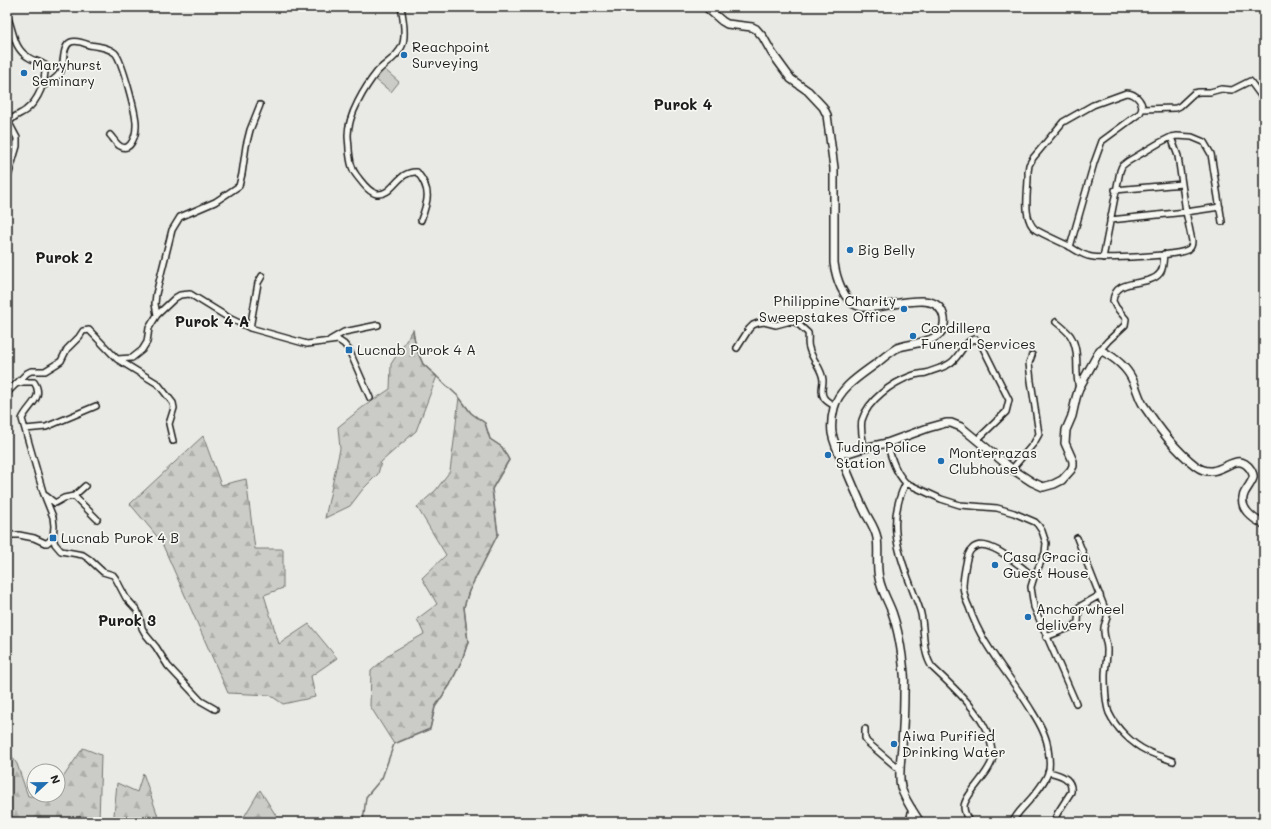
<svg xmlns="http://www.w3.org/2000/svg" width="1271" height="829" viewBox="0 0 1271 829" font-family="Mali,sans-serif">
<style>
.forest{fill:url(#forest-firs);stroke:#747472}
.pitch{fill:#cbcbc7;stroke:#747472}
.lines{fill:none;stroke-linecap:round;stroke-linejoin:round}
.stream{stroke:#6d6d6c;stroke-width:1.5}
.minor-casing{stroke:#1c1c1c;stroke-width:8}
.tertiary-casing{stroke:#1c1c1c;stroke-width:10}
.secondary-casing{stroke:#1c1c1c;stroke-width:10}
.minor{stroke:#f6f6f2;stroke-width:5}
.tertiary{stroke:#f6f6f2;stroke-width:7}
.secondary{stroke:#f6f6f2;stroke-width:7}
.poi-dot{fill:#1f6fb2;stroke:#f6f6f2;stroke-width:1.5}
.labels{text-anchor:middle;stroke-width:3.5;stroke-linejoin:round;paint-order:stroke}
.poi-label{font-size:14px;fill:#1c1c1c;stroke:#f6f6f2;text-anchor:start}
.neighbourhood-label{font-size:15px;font-weight:bold;fill:#1c1c1c;stroke:#f6f6f2}
</style>
<defs>
<pattern id="forest-firs" width="22" height="20" patternUnits="userSpaceOnUse"><rect width="22" height="20" fill="#cbcbc7"/><path d="M5 1l3.5 6h-7zM16 11l3.5 6h-7z" fill="#aeaeaa"/></pattern>
</defs>
<rect width="100%" height="100%" fill="#e9e9e5"/>
<filter id="ink" filterUnits="userSpaceOnUse"><feTurbulence type="fractalNoise" baseFrequency=".025" numOctaves="2"/><feDisplacementMap in="SourceGraphic" scale="8" xChannelSelector="R" yChannelSelector="G"/><feConvolveMatrix kernelMatrix="1 2 1 2 8 2 1 2 1" color-interpolation-filters="sRGB"/></filter>
<g filter="url(#ink)">
<path class="forest" d="M413 330 416 348 423 364 437 376 416 431 381 462 378 474 363 489 350 506 325 518 340 449 338 427 363 407 390 389 391 364Z
M459 397 471 413 485 423 490 439 502 447 509 460 492 489 498 534 469 591 464 607 468 642 462 660 450 685 435 707 430 729 394 744 370 706 371 671 392 652 424 634 417 619 437 604 422 578 446 555 417 507 436 490 450 471 454 441Z
M203 436 221 485 246 479 255 549H283V588L264 595 279 644 309 624 337 658 311 676 315 697 283 704 270 695 228 693 161 541 130 504Z
M83 748 101 755 99 821 97 822H7V749L17 764 28 796 49 797 51 795H58V785Z
M143 773 160 822H119L114 815 117 783 137 792Z
M260 790 280 822H241Z"/>
<path class="pitch" d="M383 68 399 82 391 92 375 79Z"/>
<g class="lines">
<path class="stream" d="M363 822 366 797 382 778 394 744 430 729 435 707 450 685 462 660 468 642 464 607 469 591 498 534 492 489 509 460 502 447 490 439 485 423 471 413 459 397 423 364 416 348 413 330"/>
<g class="minor-casing">
<path id="minor" d="M401 7C403 17 406 37 402 46 397 58 385 63 377 72 365 87 348 115 348 135 348 140 349 145 349 150 350 159 351 169 357 176 362 182 368 192 377 194 393 196 398 170 417 172 432 190 428 201 421 220
M7 16C14 31 13 48 28 57 33 61 39 61 45 65 46 81 39 100 26 110 20 115 13 115 9 123L17 138V146L7 180
M43 86C49 83 56 79 60 73 65 67 61 46 71 42 76 40 84 43 89 45 97 46 108 47 115 53 122 60 137 116 136 126 136 134 131 153 120 146 116 144 113 138 110 135
M1142 109 1176 108 1180 106 1194 93 1199 92H1210L1221 89 1232 90 1250 81 1264 100
M1115 190 1182 184
M1110 220 1186 212 1220 207
M1070 247 1094 163 1102 141 1140 113C1146 104 1136 93 1126 93L1093 105 1063 122 1033 158 1029 165 1028 172C1029 190 1021 218 1036 230 1047 236 1058 241 1069 246 1075 250 1081 254 1088 256 1100 260 1180 256 1189 249 1192 247 1192 244 1192 241L1186 212 1178 156 1171 137
M1103 258 1120 171 1122 166 1127 162 1159 143 1171 137 1177 136 1192 137 1204 142 1211 154 1222 222
M157 315 155 304 156 294 172 230 180 217 215 202 239 186 242 174 246 146 250 130 260 105
M1056 322C1061 326 1066 330 1070 335 1081 351 1074 371 1079 388
M250 328 258 283 262 276
M330 340 344 332 378 325
M737 348 749 329 753 325 758 323 764 322 776 325 791 321 797 323 808 333C809 338 807 343 809 348 812 360 822 368 823 380 823 387 820 392 824 398 827 402 831 404 835 406
M1100 350 1108 341 1125 325 1126 319 1116 307 1113 301C1115 276 1149 288 1160 273 1164 268 1163 260 1164 254
M117 359 158 384 173 403 174 408 169 424 173 441
M16 384 23 382H34C45 398 28 405 22 419L43 492 53 517 54 526 53 538 55 544 61 551 83 555 89 559 103 572 113 575 116 579 126 598 137 610 140 618 142 628 146 635 156 647 168 666 201 701 215 709
M7 393 27 373 31 371H45L58 363 61 361 67 349 79 337 83 331 89 330 91 332 117 359 132 358 142 350 147 342 149 328 152 323 157 315 175 298 180 295 190 294 229 318 250 328 307 344 338 340 344 344 349 350 370 398
M25 429 46 427 96 406
M887 443C891 457 895 472 906 483L941 499 960 505 997 508 1014 513 1035 522 1038 525 1042 531 1046 543 1045 553 1034 577 1031 587 1034 607 1076 703
M864 448C863 439 860 429 862 420 868 400 892 383 911 376 916 374 921 374 926 373 934 370 942 368 949 364 960 358 963 341 975 339L980 342 1009 400 1006 412 977 440
M1012 469 1034 443 1039 434 1031 381 1029 363 1032 355
M906 483C887 519 897 550 911 586 914 595 919 605 921 614 925 632 922 652 932 667 955 689 989 718 992 751 993 753 993 755 993 757 991 773 964 795 964 807 964 812 967 818 969 822
M46 496 55 503 64 498 74 496 97 519
M74 496 85 486
M7 535H19L34 538 45 543H47L53 538
M1077 538 1107 614C1108 620 1104 623 1104 628 1103 636 1108 644 1107 652 1107 660 1105 668 1105 676 1105 688 1105 702 1109 713 1116 728 1132 744 1147 751 1155 755 1165 758 1173 761
M1046 637 1074 626 1078 622 1079 607 1100 595
M865 729V738L867 742 900 770
M1048 772C1059 774 1073 778 1071 792L1057 814 1054 822
M909 822 912 808
M1013 822C1016 814 1022 809 1027 803 1035 794 1044 784 1048 773 1051 766 1049 756 1048 749 1047 736 1040 724 1033 713 1012 677 982 647 969 607 966 601 964 594 963 587 963 580 964 575 965 569 966 563 967 553 972 549 986 534 1022 568 1034 577"/>
</g>
<g class="tertiary-casing">
<path id="tertiary" d="M838 452 848 453 864 448 887 443 928 428 946 423H951L961 427 1012 469 1032 482 1043 487 1054 484 1062 480 1071 470 1073 466V461L1065 443 1066 430 1072 416 1076 398 1079 388 1100 350C1114 357 1127 367 1133 381 1137 389 1139 399 1144 406 1159 428 1175 450 1196 466 1220 484 1235 446 1251 470 1252 472 1254 475 1253 478 1251 484 1246 489 1244 494 1238 508 1253 519 1264 524"/>
</g>
<g class="secondary-casing">
<path id="secondary" d="M706 7 722 21 727 24 752 27 756 29 763 37 772 53 791 79 808 91 823 107 827 115 834 168V263C836 277 843 301 858 306 881 314 938 283 944 318 948 344 912 342 897 348 890 352 883 358 877 363 861 375 839 388 834 408 832 416 831 425 832 433 834 444 839 454 844 464 851 481 858 498 866 514 870 521 876 530 877 538 879 551 876 565 879 578 881 590 888 601 892 612 899 632 902 653 904 673 905 680 904 688 904 695 904 712 903 729 902 746 901 759 898 774 901 787 904 799 913 811 920 822"/>
</g>
<use href="#minor" class="minor"/>
<use href="#tertiary" class="tertiary"/>
<use href="#secondary" class="secondary"/>
</g>
</g>
<g class="poi-dot">
<circle cx="404" cy="55" r="4"/>
<circle cx="24" cy="73" r="4"/>
<circle cx="850" cy="250" r="4"/>
<circle cx="904" cy="309" r="4"/>
<circle cx="913" cy="336" r="4"/>
<rect x="345" y="346" width="8" height="8" rx="2"/>
<circle cx="828" cy="455" r="4"/>
<circle cx="941" cy="461" r="4"/>
<rect x="49" y="534" width="8" height="8" rx="2"/>
<circle cx="995" cy="565" r="4"/>
<circle cx="1028" cy="617" r="4"/>
<circle cx="894" cy="744" r="4"/>
</g>
<g class="labels">
<g class="poi-label">
<text x="412" y="52">Reachpoint<tspan x="412" dy="16">Surveying</tspan></text>
<text x="32" y="70">Maryhurst<tspan x="32" dy="16">Seminary</tspan></text>
<text x="858" y="255">Big Belly</text>
<text x="896" y="306" text-anchor="end">Philippine Charity<tspan x="896" dy="16">Sweepstakes Office</tspan></text>
<text x="921" y="333">Cordillera<tspan x="921" dy="16">Funeral Services</tspan></text>
<text x="357" y="355">Lucnab Purok 4 A</text>
<text x="836" y="452">Tuding Police<tspan x="836" dy="16">Station</tspan></text>
<text x="949" y="458">Monterrazas<tspan x="949" dy="16">Clubhouse</tspan></text>
<text x="61" y="543">Lucnab Purok 4 B</text>
<text x="1003" y="562">Casa Gracia<tspan x="1003" dy="16">Guest House</tspan></text>
<text x="1036" y="614">Anchorwheel<tspan x="1036" dy="16">delivery</tspan></text>
<text x="902" y="741">Aiwa Purified<tspan x="902" dy="16">Drinking Water</tspan></text>
</g>
<g class="neighbourhood-label">
<text x="683" y="110">Purok 4</text>
<text x="64" y="263">Purok 2</text>
<text x="212" y="327">Purok 4 A</text>
<text x="127" y="626">Purok 3</text>
</g>
</g>
<rect width="1271" height="829" fill="none" stroke="#f6f6f2" stroke-width="24"/>
<rect x="12" y="12" width="1247" height="805" fill="none" stroke="#1c1c1c" stroke-width="1.5" filter="url(#ink)"/>
<g transform="translate(46 783) rotate(68)"><circle r="19" fill="#f6f6f2" stroke="#9f9f9c"/>
<path d="M0-3L7 15L0 10L-7 15Z" fill="#1f6fb2"/>
<text y="-6" font-size="11" font-weight="bold" text-anchor="middle" fill="#1c1c1c">N</text>
</g>
</svg>
